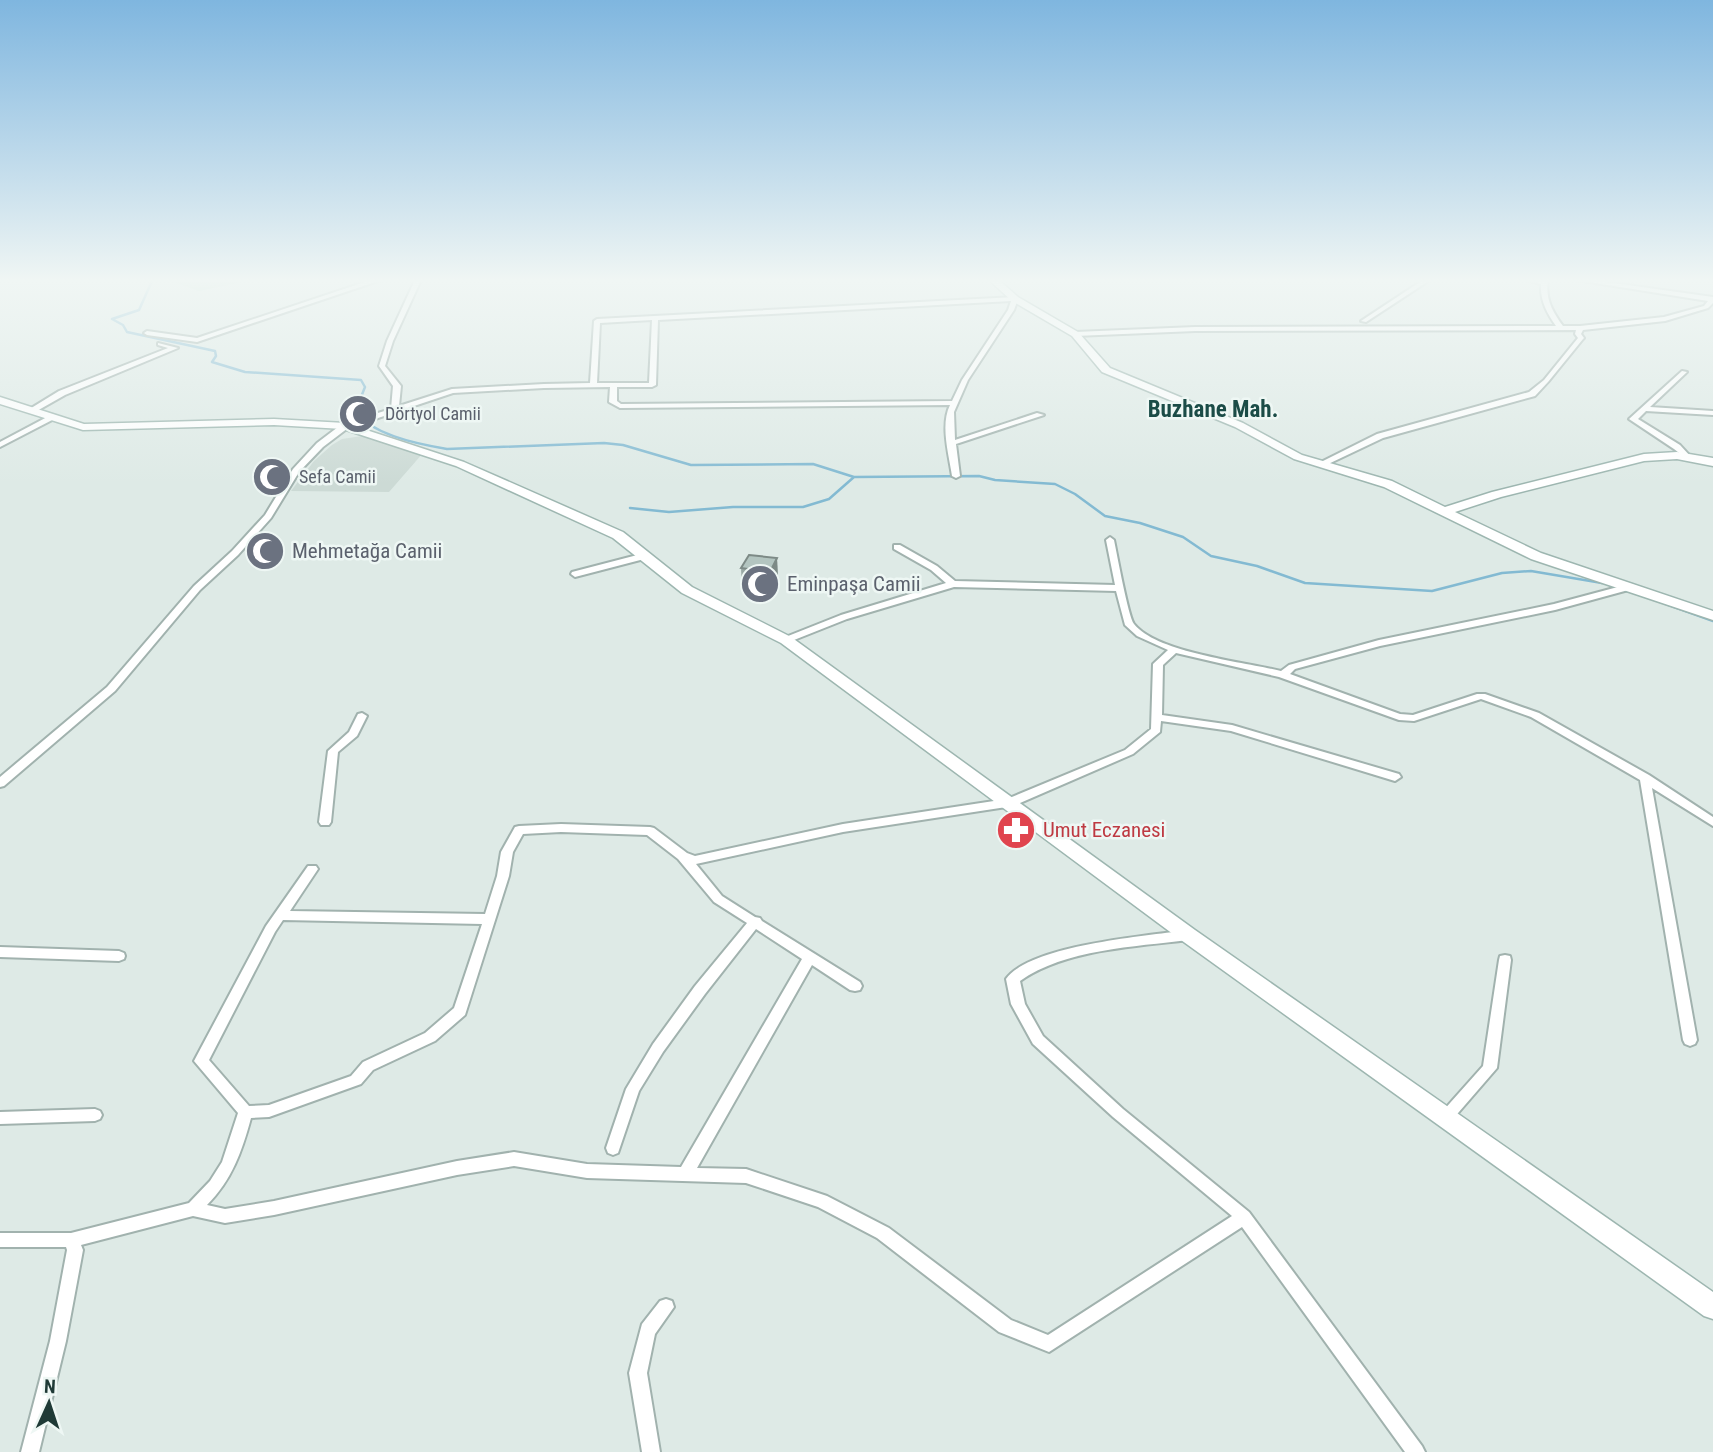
<svg xmlns="http://www.w3.org/2000/svg" width="1713" height="1452" viewBox="0 0 1713 1452" font-family="'Roboto Condensed',sans-serif">
<style>
.built{fill:#ccdad5}
.green{fill:#b5dcc5}
.lines{fill:none;stroke-linecap:round;stroke-linejoin:round}
.stream{stroke:#83bad2;stroke-width:2.5}
.street-casing{stroke:#a1b2ae;stroke-width:4}
.secondary-casing{stroke:#9db6b0;stroke-width:3}
.street{fill:#fff;fill-rule:evenodd}
.secondary{fill:#fff;fill-rule:evenodd}
.wall{fill:#9aa9a5}
.shaded-wall{fill:#7d8a86}
.building{fill:#b3c5c0;stroke:#7d8a86;stroke-width:2}
.labels{text-anchor:middle;stroke-width:5;stroke-linejoin:round;paint-order:stroke}
.far-worship-label{font-size:18px;fill:#5b616d;stroke:#eef7f4;text-anchor:start}
.worship-label{font-size:21px;fill:#5b616d;stroke:#eef7f4;text-anchor:start}
.health-label{font-size:21px;fill:#be3a42;stroke:#eef7f4;text-anchor:start}
.far-district-label{font-size:23px;font-weight:bold;fill:#1b4c47;stroke:#eef7f4}
</style>
<rect width="100%" height="100%" fill="#deeae6"/>
<path class="built" d="M362 436 423 453 389 492 291 491 314 461 332 445 342 439Z"/>
<path class="green" d="M168 280H252L199 291Z"/>
<g class="lines">
<path class="stream" d="M149 280 152 281 139 310 112 319 123 325 127 332 215 351 216 356 212 362 245 372 361 380 365 387 361 397 349 408C374 435 412 443 447 449L604 443 623 445 691 465 813 464 854 477 979 476 995 480 1055 484 1075 494 1105 516 1140 523 1183 537 1211 556 1257 566 1305 583 1432 591 1502 573 1531 571 1602 583
M630 508 669 512 733 507H803L829 499 854 477
M1666 604 1713 621"/>
<g class="street-casing">
<path id="street" d="M371 280H381L197 342 147 335 144 333 147 331 197 338Z
M415 280H421L393 341 385 366 401 386 399 406 452 389 544 384 590 383 594 321 597 319 1015 297 1018 299 1014 310 968 380 954 412 955 440 1037 413 1044 415 956 444 960 476 956 478 952 476C949 455 940 425 950 405L620 408 609 402 610 387 544 388 453 393 348 428 323 447 299 472 271 518 238 555 200 590 115 691 4 786 0 787V777L107 687 194 586 232 551 265 515 293 469 317 443 342 424 391 409 393 386 379 366 387 341ZM1011 301 1008 310 962 380 952 401 621 404 617 401V387H652L656 385 658 320ZM652 320 649 383H597L600 323Z
M1423 280H1430L1366 322 1361 321Z
M1526 280H1548C1545 298 1552 311 1563 326H1580L1664 317 1704 306 1708 301 1576 280H1592L1713 297V303L1708 308 1665 321 1583 330 1581 334 1584 338 1583 339 1548 382 1535 396 1383 438 1324 466H1321V462L1377 434 1529 392 1544 380 1578 338 1575 334 1576 330 1195 331 1075 336 1072 334 1075 332 1195 327 1556 326C1547 313 1540 301 1541 284Z
M158 343 178 348 65 395 35 412 28 410 59 391 168 348 158 345Z
M1682 371 1687 372 1650 407 1713 411V415L1646 411 1638 419 1680 445 1691 457 1687 459 1674 449 1629 419Z
M49 416 56 418 0 447V442Z
M1110 537 1114 540C1117 554 1128 616 1134 624 1157 653 1245 662 1281 671L1289 665 1379 640 1554 604 1629 584 1632 585 1634 587 1632 589 1555 610 1380 646 1295 669 1290 674 1400 714 1413 715 1477 694H1485L1539 713 1649 775 1713 817V826L1652 788 1697 1040 1695 1044 1690 1046 1685 1044 1683 1040 1640 780 1531 717 1481 699 1414 721 1399 720 1279 677 1176 653 1163 665 1162 715 1232 725 1399 774 1401 777 1395 781 1231 731 1161 721 1160 732 1133 754 1013 806 843 832 696 864 722 896 755 917 760 918 762 921 860 982 862 986 860 990 855 991 850 990 812 965 697 1168 746 1169 827 1196 889 1228 1011 1320 1048 1335 1232 1216 1113 1117 1033 1044 1011 1004 1006 979C1030 945 1147 936 1188 930L1192 932 1194 935 1192 938 1188 940C1135 947 1065 949 1020 981L1025 1004 1043 1036 1123 1109 1249 1212 1422 1446 1425 1452H1405L1242 1227 1049 1352 999 1332 877 1238 818 1207 746 1183 587 1178 514 1166 457 1175 274 1215 225 1223 193 1216 81 1245 83 1250 66 1341 39 1452H21L50 1341 67 1250 66 1247H0V1233H71L189 1203 210 1181 222 1162 238 1113 194 1061 266 926 308 866H316L318 869 290 911 485 914 497 876 501 852 515 827 519 826 561 824 650 827 654 828 687 853 695 856 843 824 1007 799 1125 750 1151 729 1153 664 1168 650 1137 636 1125 625 1116 591 954 587 847 619 789 642 786 643 781 640 783 638 841 615 946 583 931 570 894 549V545H900L937 566 955 581 1115 585 1106 540ZM561 832 647 835 678 859 714 902 747 923 695 986 653 1044 626 1089 606 1148 608 1153 613 1155 618 1153 639 1091 663 1052 705 994 756 929 802 959 681 1167 587 1164 514 1152 457 1161 274 1201 225 1209 207 1205C232 1180 242 1151 251 1118L269 1117 361 1084 373 1070 435 1041 465 1015 509 876 513 852 523 834ZM283 920 482 924 454 1008 425 1033 363 1062 351 1076 269 1105 249 1106 209 1060 275 932Z
M645 553 649 556 648 558 575 577 571 574 572 572Z
M362 713 367 716 357 736 338 752 331 822 329 825H321L319 822 328 751 349 732 358 714Z
M0 947 119 951 124 953 125 956 124 959 119 961 0 957Z
M1505 955 1510 956 1511 960 1497 1068 1452 1120 1447 1122 1442 1120 1440 1116 1442 1112 1483 1066 1499 960 1500 956Z
M95 1109 100 1111 102 1115 100 1119 95 1121 0 1124V1112Z
M666 1299 672 1301 674 1307 655 1334 647 1373 660 1452H642L629 1373 642 1324 660 1301Z"/>
</g>
<g class="secondary-casing">
<path id="secondary" d="M989 280H999L1018 297 1078 332 1110 368 1243 423 1302 455 1392 481 1445 507 1492 492 1644 454 1677 452 1713 458V466L1677 459 1644 461 1501 497 1455 512 1541 553 1713 611V620L1531 559 1384 487 1294 459 1235 427 1102 372 1072 336 1012 301Z
M0 397 84 424 274 419 345 423 464 462 623 532 692 587 791 637 1195 930 1713 1292V1319L1704 1316 1181 940 781 643 682 593 613 538 456 466 343 429 274 425 83 430 0 404Z"/>
</g>
<use href="#street" class="street"/>
<use href="#secondary" class="secondary"/>
</g>
<path class="wall" d="M777 558 778 580 771 593 742 589 741 568Z"/>
<path class="shaded-wall" d="M777 558 778 580 771 593 770 572Z"/>
<path class="building" d="M749 555 777 558 770 572 741 568Z"/>
<linearGradient id="sky" x2="0" y2="1"><stop stop-color="#7fb6df"/><stop offset="0.58" stop-color="#f0f6f4"/><stop offset="1" stop-color="#f0f6f4" stop-opacity="0"/></linearGradient>
<rect width="1713" height="484" fill="url(#sky)"/>
<defs>
<g id="mosque-disc" transform="scale(2.0125)"><circle r="9.5" fill="#6b7280" stroke="#eef7f4"/><path d="M3.5-4.9A6 6 0 1 0 3.5 4.9A5 5 0 1 1 3.5-4.9Z" fill="#fff"/></g>
<g id="pharmacy-disc" transform="scale(2.0125)"><circle r="9.5" fill="#e0444e" stroke="#eef7f4"/><path d="M-2-6h4v4h4v4h-4v4h-4v-4h-4v-4h4Z" fill="#fff"/></g>
</defs>
<g fill-rule="evenodd">
<use href="#mosque-disc" x="358" y="414"/>
<use href="#mosque-disc" x="272" y="477"/>
<use href="#mosque-disc" x="265" y="551"/>
<use href="#mosque-disc" x="760" y="584"/>
<use href="#pharmacy-disc" x="1016" y="830"/>
</g>
<g class="labels">
<g class="far-worship-label">
<text x="385" y="420">Dörtyol Camii</text>
<text x="299" y="483">Sefa Camii</text>
</g>
<g class="worship-label">
<text x="292" y="558">Mehmetağa Camii</text>
<text x="787" y="591">Eminpaşa Camii</text>
</g>
<g class="health-label">
<text x="1043" y="837">Umut Eczanesi</text>
</g>
<g class="far-district-label">
<text x="1213" y="417">Buzhane Mah.</text>
</g>
</g>
<g transform="translate(49 1403) rotate(3)" stroke="#eef7f4" stroke-width="5" paint-order="stroke">
<path d="M0-5L12 26L0 18L-12 26Z" fill="#1f3a36"/>
<text y="-10" font-size="19" font-weight="bold" text-anchor="middle" fill="#1f3a36">N</text>
</g>
</svg>
